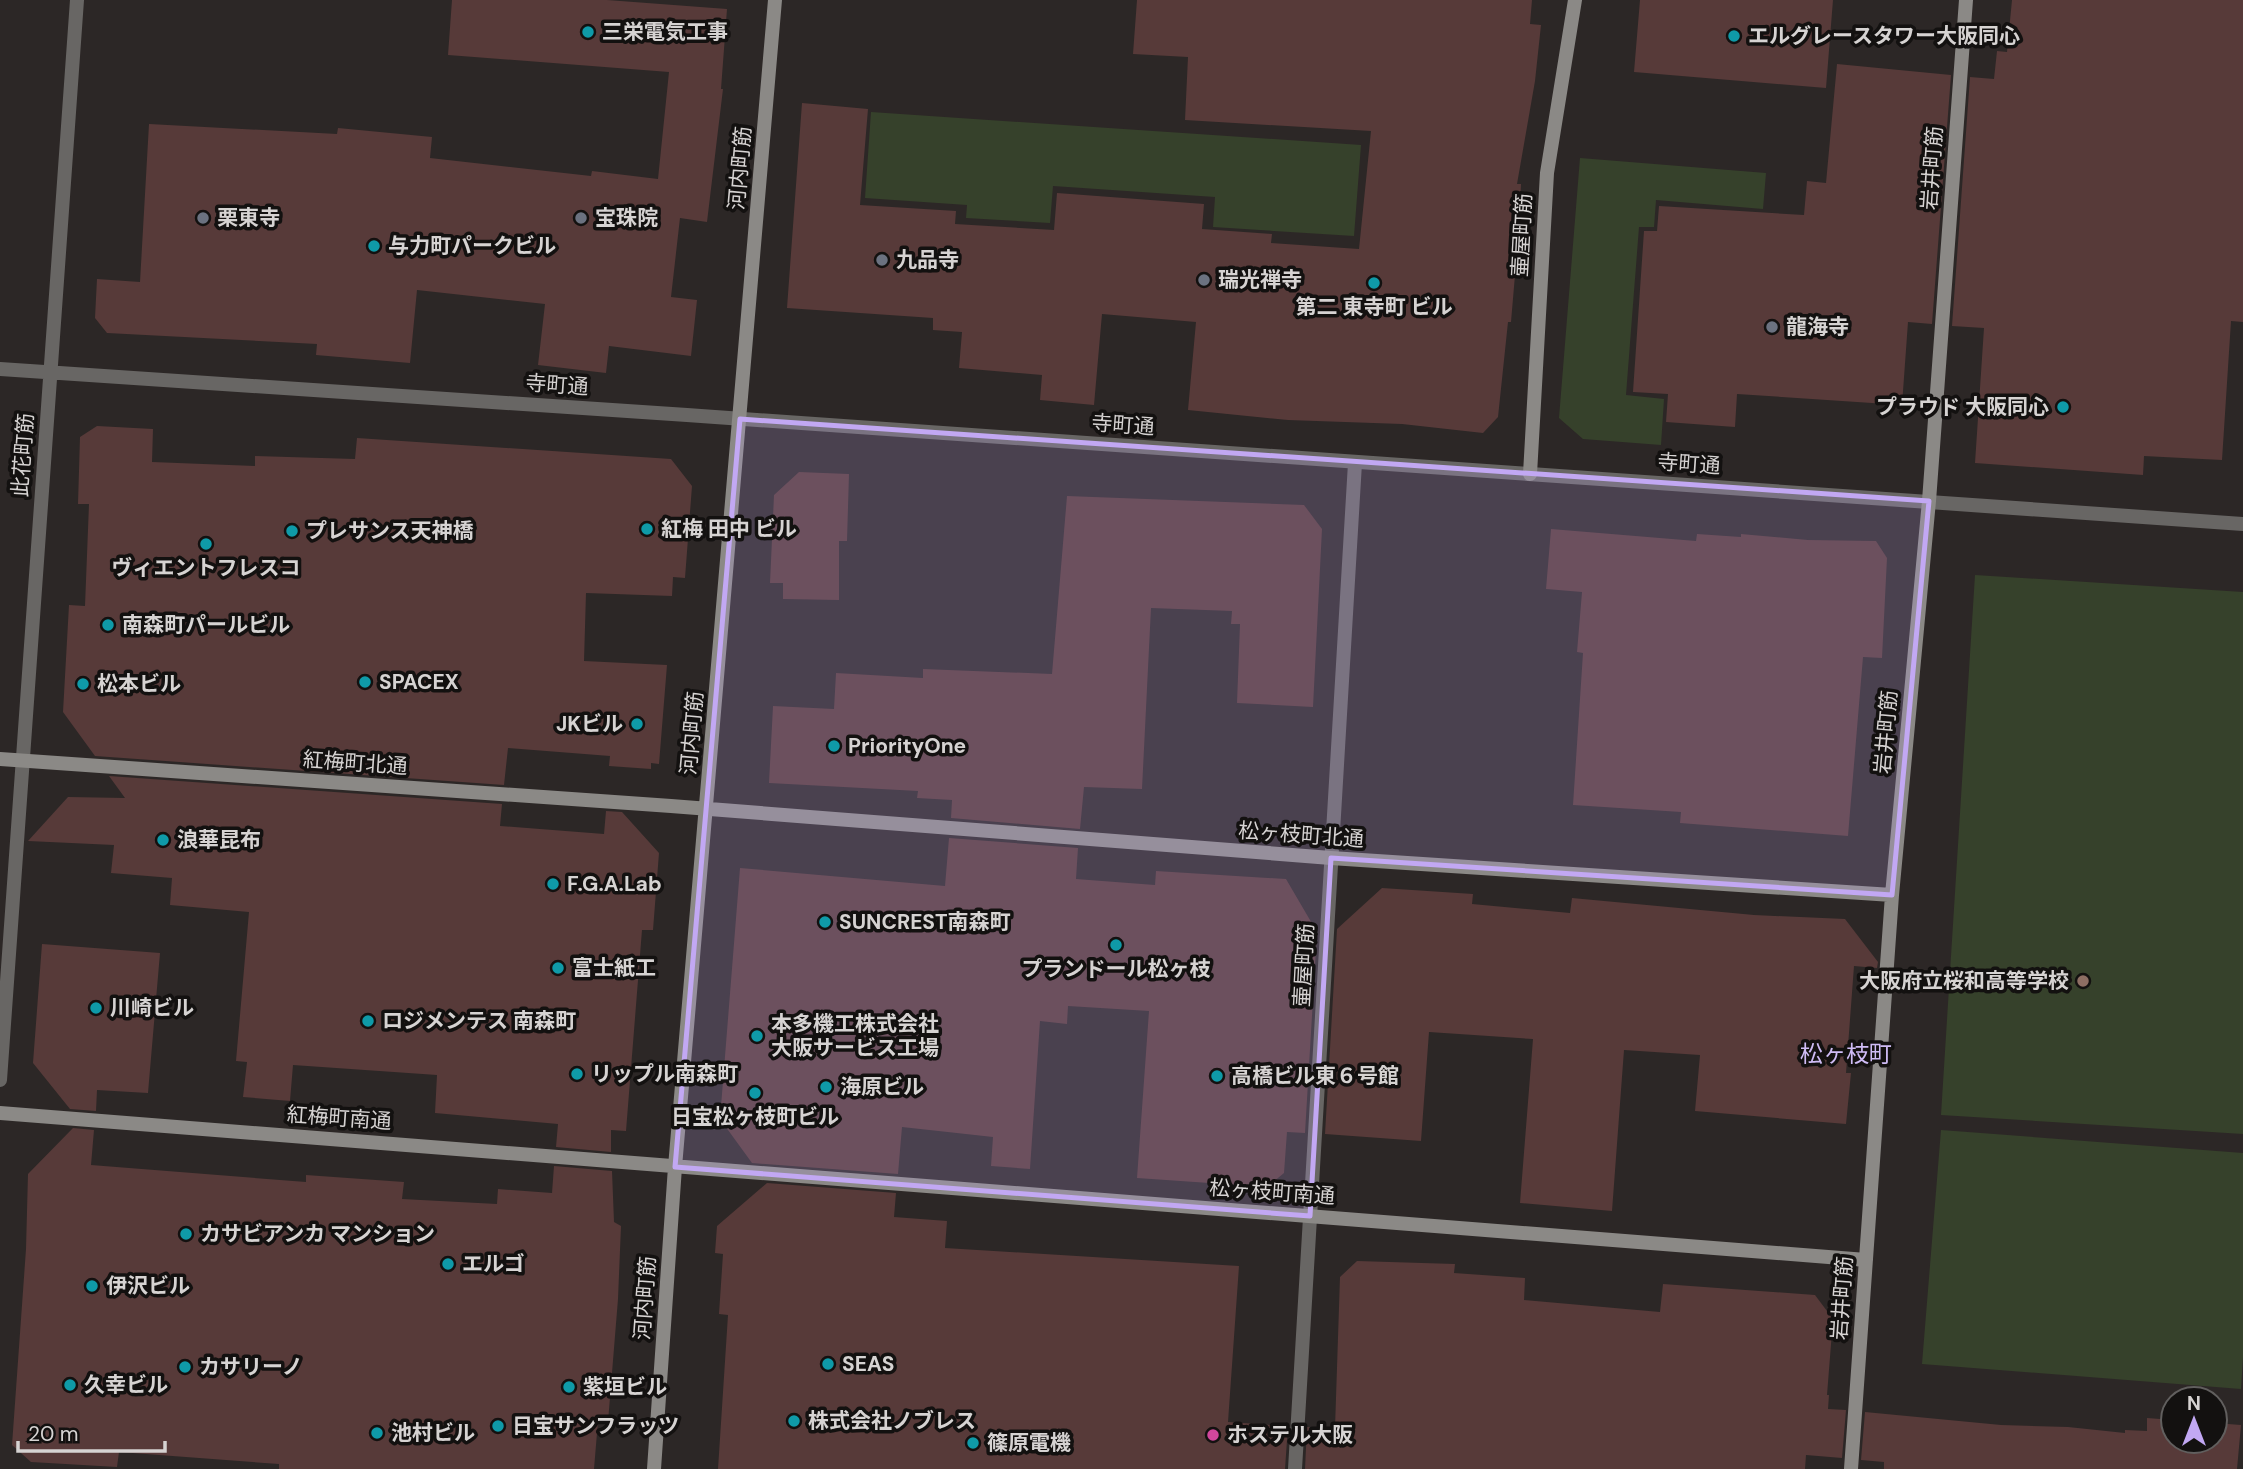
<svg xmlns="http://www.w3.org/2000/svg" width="2243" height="1469" viewBox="0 0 2243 1469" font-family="'DM Sans','Noto Sans JP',sans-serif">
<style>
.green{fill:#36412b}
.building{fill:#573a39}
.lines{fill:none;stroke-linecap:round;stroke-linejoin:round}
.street{stroke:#686664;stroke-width:14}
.secondary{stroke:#8b8986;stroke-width:14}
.marked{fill:#c2a8f3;fill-opacity:0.2;stroke:#c2a8f3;stroke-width:5;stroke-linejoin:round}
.culture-dot{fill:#0f9aa8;stroke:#131110;stroke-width:2.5}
.worship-dot{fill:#6b7280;stroke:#131110;stroke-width:2.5}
.education-dot{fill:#8d6e63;stroke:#131110;stroke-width:2.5}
.hotel-dot{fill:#d1479c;stroke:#131110;stroke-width:2.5}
.labels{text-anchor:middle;stroke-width:7;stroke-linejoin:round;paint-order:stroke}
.poi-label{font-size:21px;font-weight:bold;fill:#d6d3d2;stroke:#131110;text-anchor:start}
.street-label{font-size:21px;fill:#d6d3d2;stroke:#131110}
.neighbourhood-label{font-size:23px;fill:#cfbcf5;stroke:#131110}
</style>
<rect width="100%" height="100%" fill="#2c2726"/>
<path class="green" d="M871 112 1361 145 1354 236 1213 227 1215 197 1053 186 1050 223 966 218 967 205 865 198Z
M1580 158 1766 173 1763 209 1656 200 1654 227H1639L1626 395 1664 399 1661 445 1583 439 1559 418Z
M1975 575 2243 592V1134L1941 1115Z
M1941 1130 2243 1153V1357L2241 1389 1922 1364Z"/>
<path class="building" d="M452 0H607L727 9 721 89H723L707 222 680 218 671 297 697 300 691 356 609 346 606 373 538 365 545 304 417 290 410 363 316 355 317 344 107 333 95 318 97 279 140 282 149 124 337 134 338 128 432 137 430 158 591 176 592 171 658 179 669 72 448 55Z
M1137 0H1532L1530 24 1541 25 1535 81 1517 184H1521L1518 240 1511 322H1508L1498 417 1483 433 1402 424 1288 420 1188 410 1196 322 1102 314 1094 405 1040 400 1042 375 959 368 962 332 933 330V318L787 308 802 103 868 109 860 205 956 211 955 224 1054 230 1057 193 1204 204 1202 229 1272 234 1271 243 1359 249 1371 131 1185 120 1188 57 1133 54Z
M1640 0H1833L1826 88 1634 72Z
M2012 0H2243V322L2231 321 2222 460 2144 456 2143 475 1975 463 1984 328 1952 326 1970 77 1994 79 1997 51 2007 52Z
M1837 64 1951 75 1932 324 1908 322 1902 405 1737 394 1735 427 1666 422 1668 394 1633 392 1644 231H1657L1659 206 1804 215 1807 181 1826 183Z
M97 426 153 429 152 462 255 466V456L355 459 357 438 671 459 692 486 685 578 673 577 672 596 586 593 584 661 667 665 659 764 651 763V769L609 766 610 756 508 748 504 785 95 756 63 712 69 605 85 606 89 504H78L80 437Z
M799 472 849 474 847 541H839V600L783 599V583H770L774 495Z
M1067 496 1304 505 1322 529 1313 707 1237 703 1240 624H1231L1232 611 1151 608 1142 789 1084 787 1080 829 951 818 952 800 917 798 918 791 769 783 773 706 834 709 836 673 923 678V669L1052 674Z
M1551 529 1696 541 1697 534 1741 537V534L1808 540 1876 541 1887 558 1882 658 1863 657 1848 836 1680 823 1681 812 1573 805 1583 653 1577 652 1582 592 1546 589Z
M109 776 502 804 500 826 604 834 606 811 622 812 659 853 653 930H642L626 1131 611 1130V1152L556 1147 558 1124 435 1113 437 1075 293 1065 290 1101 243 1097 247 1062 236 1061 249 912 170 905 172 878 111 873 114 845 28 841 68 797 125 798Z
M949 838 1078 848 1076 879 1155 885 1156 871 1286 879 1317 932 1305 1133 1287 1132 1284 1173 1267 1187 1137 1178 1149 1011 1068 1006 1067 1024 1040 1021 1030 1169 991 1166 993 1137 902 1127 898 1174 752 1163 720 1119 740 868 945 886Z
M1382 888 1473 894 1472 904 1570 913 1572 898 1754 915 1845 919 1878 962 1877 968 1854 966 1846 1073H1851L1846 1124 1695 1111 1700 1055 1624 1050 1612 1211 1520 1203 1533 1039 1429 1032 1421 1141 1325 1134 1337 929Z
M42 944 160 953 148 1093 97 1090 96 1111 70 1109 33 1063Z
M73 1128 94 1130 91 1165 306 1182V1175L404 1182 402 1199 497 1204 498 1189 552 1193 554 1166 612 1171 614 1222 621 1226 618 1299 608 1422 598 1421 594 1469H279V1464L119 1452 117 1467 31 1462 12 1445 26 1249 28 1174Z
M767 1183 896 1193 894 1217 947 1221 945 1248 1239 1266 1228 1422 1288 1426 1285 1469H718L728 1315 719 1314 723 1254 715 1253 717 1226Z
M1357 1261 1455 1264 1454 1273 1525 1278 1524 1300 1660 1312 1663 1284 1815 1295 1833 1319 1827 1395H1829L1828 1409 1846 1410 1842 1458 1806 1455 1805 1469H1305L1307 1427 1335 1428 1340 1277Z
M1865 1412 2001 1425 2068 1427 2125 1433V1430L2147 1431V1418L2173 1420V1441H2215V1423L2241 1425 2237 1469H1884V1462L1861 1460Z"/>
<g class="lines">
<path class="street" d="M0 369 687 415 2243 524
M0 1080 77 0
M1295 1469 1355 463"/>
<path class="secondary" d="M1530 474 1547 173 1575 0
M0 759 671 806 1331 858 1892 895
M0 1113 1866 1260
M654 1469 675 1167 775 0
M1851 1469 1892 895 1929 501 1966 0"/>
</g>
<path class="marked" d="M740 419 1929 501 1892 895 1331 858 1310 1216 675 1167Z"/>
<g class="culture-dot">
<circle cx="588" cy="32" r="7"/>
<circle cx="1734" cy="36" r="7"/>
<circle cx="374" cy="246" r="7"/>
<circle cx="1374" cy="283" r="7"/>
<circle cx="2063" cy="407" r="7"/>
<circle cx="647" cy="529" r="7"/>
<circle cx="292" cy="531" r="7"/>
<circle cx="206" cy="544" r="7"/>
<circle cx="108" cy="625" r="7"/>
<circle cx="365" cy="682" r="7"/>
<circle cx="83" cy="684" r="7"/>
<circle cx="637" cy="724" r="7"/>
<circle cx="834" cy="746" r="7"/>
<circle cx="163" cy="840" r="7"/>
<circle cx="553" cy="884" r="7"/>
<circle cx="825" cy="922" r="7"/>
<circle cx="1116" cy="945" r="7"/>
<circle cx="558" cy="968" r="7"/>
<circle cx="96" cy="1008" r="7"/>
<circle cx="368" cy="1021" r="7"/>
<circle cx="757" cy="1036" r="7"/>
<circle cx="577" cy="1074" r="7"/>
<circle cx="1217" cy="1076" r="7"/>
<circle cx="826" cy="1087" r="7"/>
<circle cx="755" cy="1093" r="7"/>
<circle cx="186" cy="1234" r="7"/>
<circle cx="448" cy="1264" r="7"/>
<circle cx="92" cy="1286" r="7"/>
<circle cx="828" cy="1364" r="7"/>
<circle cx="185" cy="1367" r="7"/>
<circle cx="70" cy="1385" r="7"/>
<circle cx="569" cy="1387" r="7"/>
<circle cx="794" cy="1421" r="7"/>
<circle cx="498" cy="1426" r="7"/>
<circle cx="377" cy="1433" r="7"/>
<circle cx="973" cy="1443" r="7"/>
</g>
<g class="worship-dot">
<circle cx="203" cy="218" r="7"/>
<circle cx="581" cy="218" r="7"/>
<circle cx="882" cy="260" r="7"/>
<circle cx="1204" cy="280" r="7"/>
<circle cx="1772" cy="327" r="7"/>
</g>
<circle class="education-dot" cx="2083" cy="981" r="7"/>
<circle class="hotel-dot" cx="1213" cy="1435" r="7"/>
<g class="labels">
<g class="poi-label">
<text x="602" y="39">三栄電気工事</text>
<text x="1748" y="43">エルグレースタワー大阪同心</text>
<text x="217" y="225">栗東寺</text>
<text x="595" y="225">宝珠院</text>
<text x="388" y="253">与力町パークビル</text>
<text x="896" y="267">九品寺</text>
<text x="1218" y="287">瑞光禅寺</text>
<text x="1374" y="314" text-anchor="middle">第二 東寺町 ビル</text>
<text x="1786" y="334">龍海寺</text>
<text x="2049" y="414" text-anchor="end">プラウド 大阪同心</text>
<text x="661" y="536">紅梅 田中 ビル</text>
<text x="306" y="538">プレサンス天神橋</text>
<text x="206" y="575" text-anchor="middle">ヴィエントフレスコ</text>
<text x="122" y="632">南森町パールビル</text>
<text x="379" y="689">SPACEX</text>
<text x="97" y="691">松本ビル</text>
<text x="623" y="731" text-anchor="end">JKビル</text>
<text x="848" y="753">PriorityOne</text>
<text x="177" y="847">浪華昆布</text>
<text x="567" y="891">F.G.A.Lab</text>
<text x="839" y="929">SUNCREST南森町</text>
<text x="572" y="975">富士紙工</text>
<text x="1116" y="976" text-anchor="middle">プランドール松ヶ枝</text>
<text x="2069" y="988" text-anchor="end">大阪府立桜和高等学校</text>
<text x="110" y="1015">川崎ビル</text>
<text x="382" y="1028">ロジメンテス 南森町</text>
<text x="771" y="1031">本多機工株式会社<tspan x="771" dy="24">大阪サービス工場</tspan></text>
<text x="591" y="1081">リップル南森町</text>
<text x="1231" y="1083">高橋ビル東６号館</text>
<text x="840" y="1094">海原ビル</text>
<text x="755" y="1124" text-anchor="middle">日宝松ヶ枝町ビル</text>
<text x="200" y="1241">カサビアンカ マンション</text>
<text x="462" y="1271">エルゴ</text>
<text x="106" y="1293">伊沢ビル</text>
<text x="842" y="1371">SEAS</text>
<text x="199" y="1374">カサリーノ</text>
<text x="84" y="1392">久幸ビル</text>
<text x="583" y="1394">紫垣ビル</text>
<text x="808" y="1428">株式会社ノブレス</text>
<text x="512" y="1433">日宝サンフラッツ</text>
<text x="391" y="1440">池村ビル</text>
<text x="1227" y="1442">ホステル大阪</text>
<text x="987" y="1450">篠原電機</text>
</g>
<g class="street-label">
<text transform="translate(740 168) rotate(-85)" y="7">河内町筋</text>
<text transform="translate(1932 168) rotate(-86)" y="7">岩井町筋</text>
<text transform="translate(1522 235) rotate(-87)" y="7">壷屋町筋</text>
<text transform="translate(557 385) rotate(4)" y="7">寺町通</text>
<text transform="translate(1123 425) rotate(4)" y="7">寺町通</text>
<text transform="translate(23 455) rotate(-86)" y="7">此花町筋</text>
<text transform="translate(1689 464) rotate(4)" y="7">寺町通</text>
<text transform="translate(1886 732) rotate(-85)" y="7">岩井町筋</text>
<text transform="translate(692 733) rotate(-85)" y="7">河内町筋</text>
<text transform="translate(355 763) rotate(4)" y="7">紅梅町北通</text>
<text transform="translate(1301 835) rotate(4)" y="7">松ヶ枝町北通</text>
<text transform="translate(1304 965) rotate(-87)" y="7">壷屋町筋</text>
<text transform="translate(339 1118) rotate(4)" y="7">紅梅町南通</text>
<text transform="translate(1272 1192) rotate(4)" y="7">松ヶ枝町南通</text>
<text transform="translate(645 1298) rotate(-86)" y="7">河内町筋</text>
<text transform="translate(1842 1298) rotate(-86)" y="7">岩井町筋</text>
</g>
<g class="neighbourhood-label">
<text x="1846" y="1062">松ヶ枝町</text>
</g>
</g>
<g transform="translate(2194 1420)"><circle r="33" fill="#131110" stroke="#615f5e" stroke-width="2"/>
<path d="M0-5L12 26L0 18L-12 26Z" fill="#c2a8f3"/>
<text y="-10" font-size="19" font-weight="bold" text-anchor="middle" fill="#d6d3d2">N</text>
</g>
<path d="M18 1441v10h147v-10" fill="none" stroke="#d6d3d2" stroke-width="3.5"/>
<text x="28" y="1441" font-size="21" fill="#d6d3d2" stroke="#131110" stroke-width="5" paint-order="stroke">20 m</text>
</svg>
